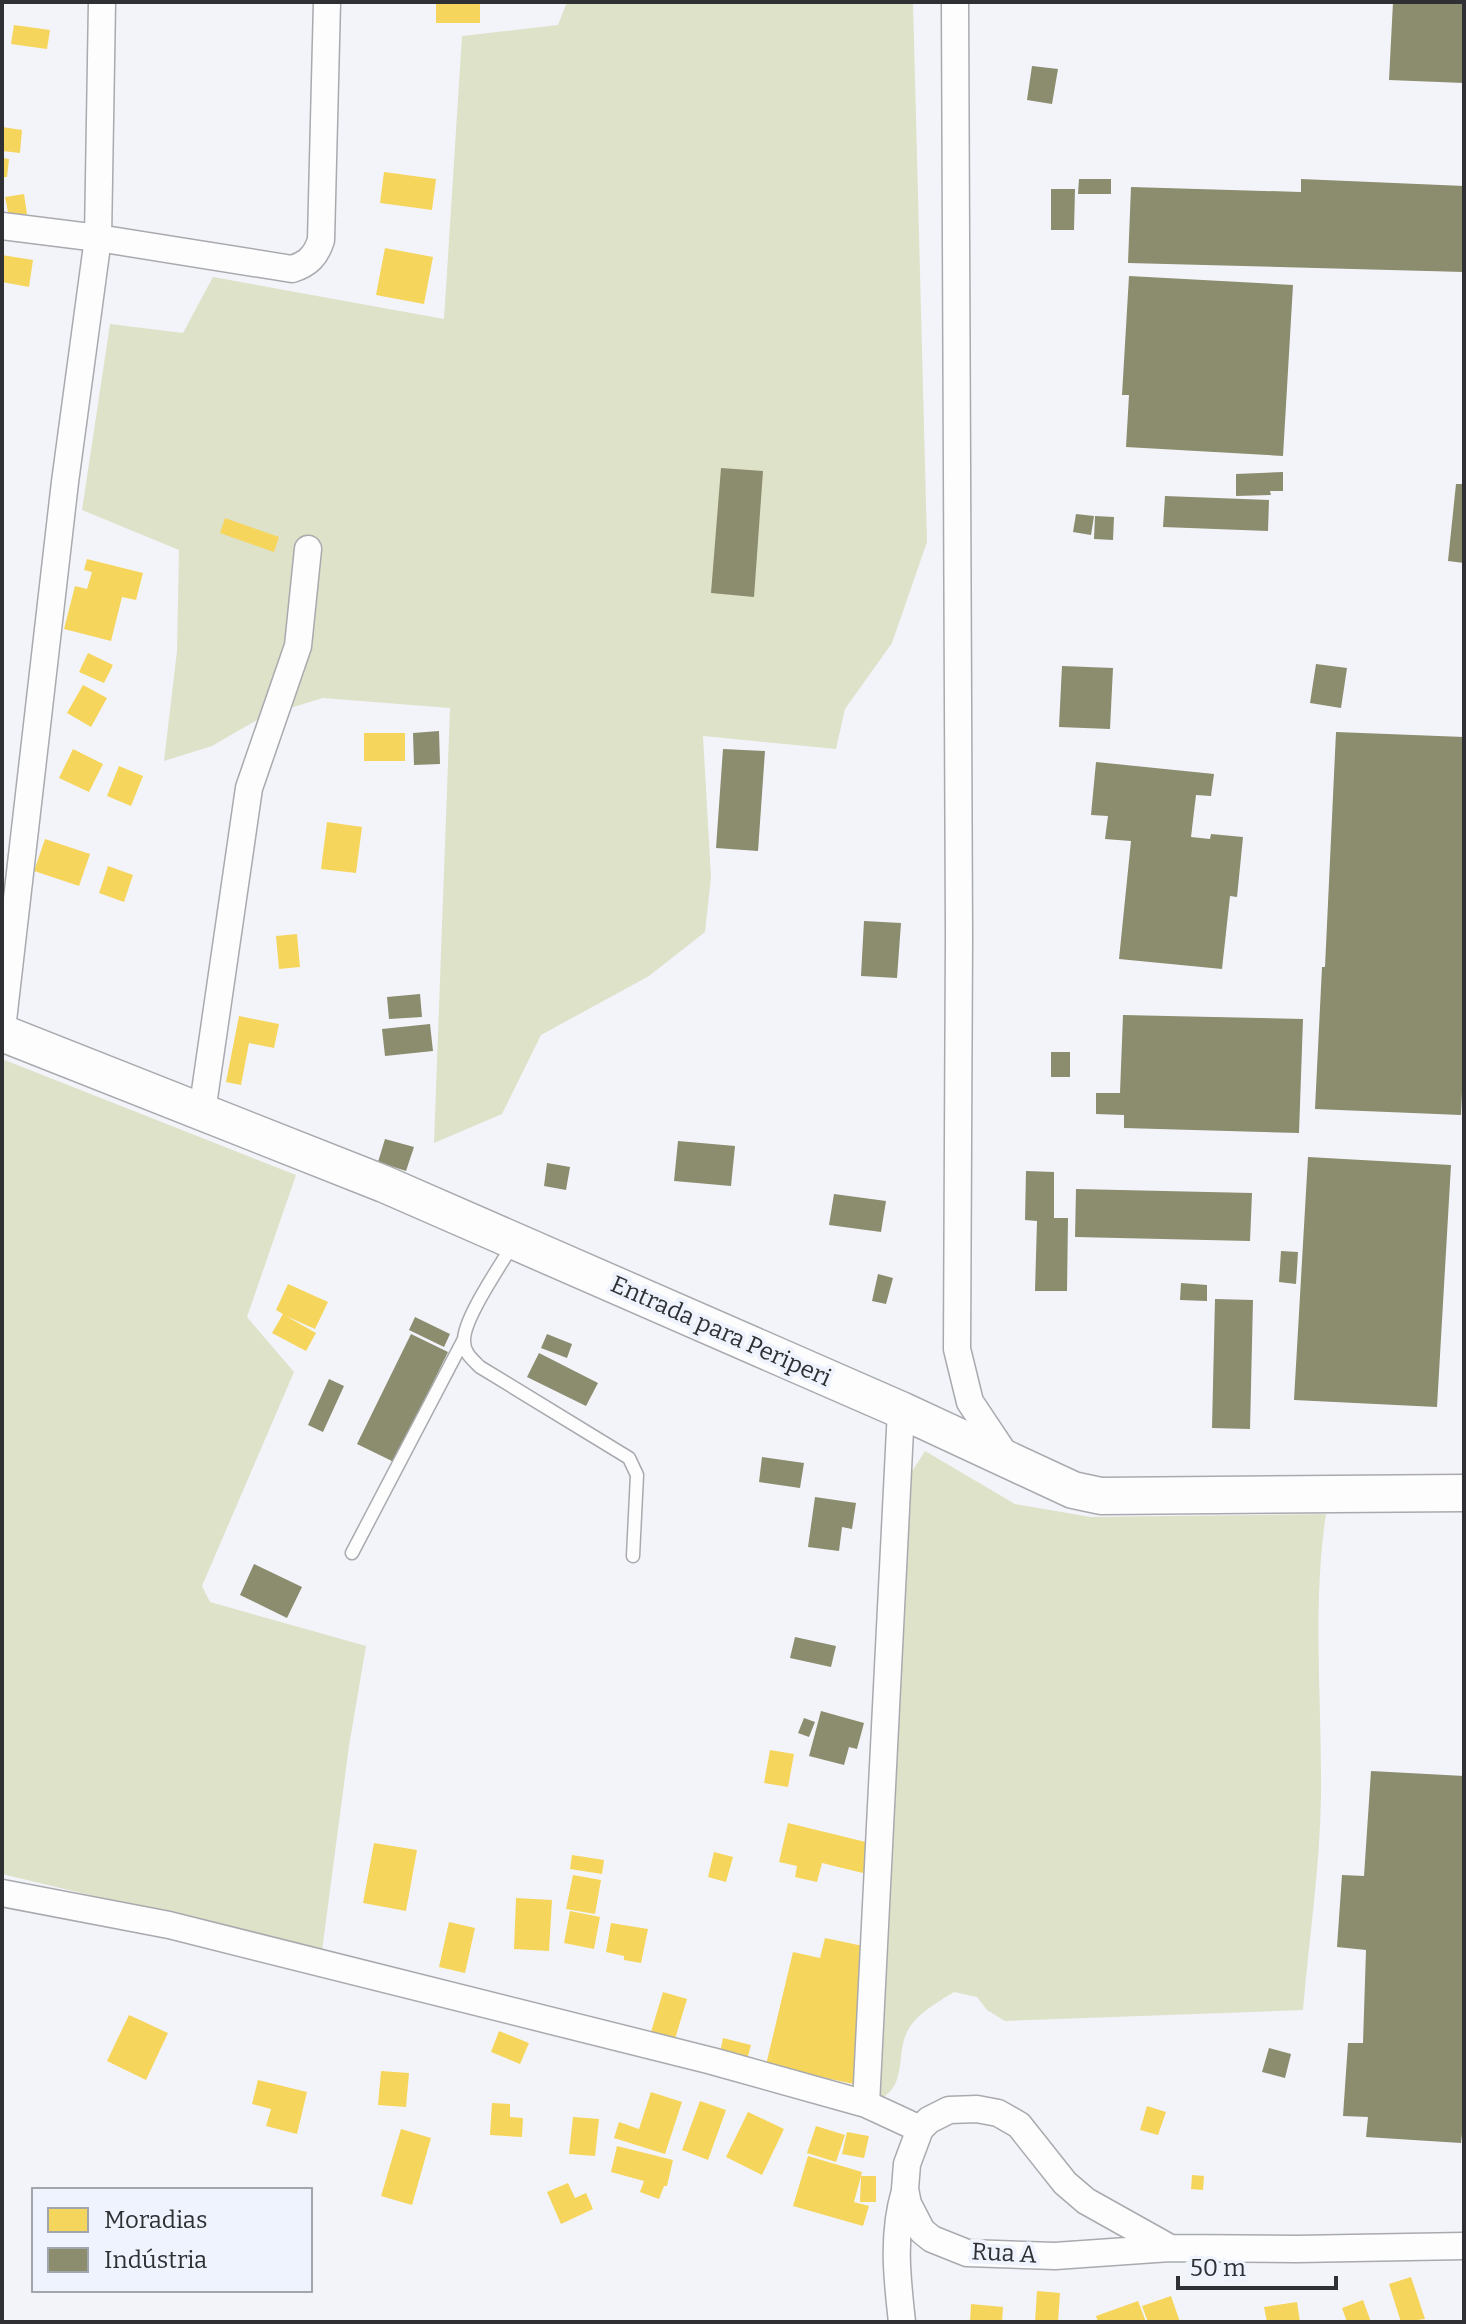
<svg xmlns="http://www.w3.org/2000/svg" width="1466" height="2324" viewBox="0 0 1466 2324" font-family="Bitter,serif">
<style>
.green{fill:#dee2c8}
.homes{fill:#f6d55c}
.industry{fill:#8c8c6e}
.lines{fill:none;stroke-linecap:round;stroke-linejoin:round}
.lane-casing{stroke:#a8aaae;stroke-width:15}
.street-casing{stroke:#a8aaae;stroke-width:29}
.secondary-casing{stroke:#a8aaae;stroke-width:39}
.lane{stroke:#fdfdfe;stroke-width:12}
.street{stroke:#fdfdfe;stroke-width:26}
.secondary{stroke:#fdfdfe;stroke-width:36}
.labels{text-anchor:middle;stroke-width:8;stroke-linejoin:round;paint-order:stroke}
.street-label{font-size:24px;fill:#2e3033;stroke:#eef3fd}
</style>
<rect width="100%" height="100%" fill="#f2f4fa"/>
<path class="green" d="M567 2H913L927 542 892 643 845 709 836 749 703 736 711 877 705 932 649 976 541 1035 502 1114 434 1143 450 708 323 698 264 716 212 746 164 761 177 651 179 550 82 510 110 324 183 333 213 277 444 319 462 36 558 25Z
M2 1059 296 1175 247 1317 294 1372 202 1586 210 1602 366 1646 349 1746 322 1951 2 1874Z
M925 1451 1015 1504 1091 1517 1326 1514C1312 1608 1322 1701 1321 1796 1320 1867 1309 1939 1303 2010L1005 2021 987 2010 977 1997 954 1992C938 2002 916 2014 907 2032 896 2054 907 2086 880 2099L873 2098 911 1473Z"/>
<path class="homes" d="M436 2H480V23H436Z
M14 25 50 30 47 49 11 44Z
M2 127 22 130 20 153 2 151Z
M2 158 9 159 7 177H2Z
M384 172 436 179 432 210 380 203Z
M24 194 27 214 9 217 5 197Z
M385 248 433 257 424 304 376 295Z
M2 255 33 260 29 287 2 282Z
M225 518 279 537 274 552 220 533Z
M87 559 143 573 136 600 122 597 111 641 64 629 75 586 87 589 92 572 84 570Z
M88 653 113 665 104 683 79 672Z
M83 685 107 698 91 727 67 713Z
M364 733H405V761H364Z
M73 749 103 764 89 792 59 778Z
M119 766 143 776 131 806 107 796Z
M327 822 362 827 356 873 321 869Z
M45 839 90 854 79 886 34 871Z
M108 866 133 875 124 902 99 893Z
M297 934 300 967 279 969 276 936Z
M239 1016 279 1024 274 1048 249 1043 241 1085 226 1082Z
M288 1284 328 1302 315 1329 286 1316 316 1333 306 1351 272 1333 283 1314 276 1310Z
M770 1750 794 1754 788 1787 764 1783Z
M788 1823 874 1844 867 1874 822 1863 817 1882 795 1877 797 1866 779 1862Z
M374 1843 417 1850 406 1911 363 1903Z
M714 1852 733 1857 726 1882 708 1877Z
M572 1855 604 1860 602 1874 570 1869Z
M573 1875 601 1880 595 1914 566 1909Z
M516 1898 552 1900 549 1951 514 1949Z
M570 1911 600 1917 594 1949 564 1943Z
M449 1922 475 1928 465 1973 439 1967Z
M611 1923 648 1929 641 1963 624 1960V1956L606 1952Z
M825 1938 868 1947 858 2085 766 2065 793 1952 820 1958Z
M663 1992 687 1999 675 2039 651 2032Z
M129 2015 168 2033 146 2080 107 2061Z
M499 2031 529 2043 520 2064 491 2052Z
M723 2038 751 2045 747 2060 720 2053Z
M381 2071 409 2073 406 2107 378 2105Z
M258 2080 307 2092 297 2134 266 2126 271 2109 252 2104Z
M651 2092 682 2102 665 2154 614 2138 619 2122 639 2129Z
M700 2101 726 2110 708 2160 682 2150Z
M492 2103 510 2104V2117L523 2118 522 2137 490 2135Z
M1147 2106 1166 2112 1158 2135 1140 2130Z
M748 2112 784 2129 762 2175 726 2157Z
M573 2117 599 2119 595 2156 569 2154Z
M816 2126 845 2135 836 2162 807 2153Z
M401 2129 431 2138 412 2205 381 2196Z
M847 2132 869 2136 864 2158 842 2154Z
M617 2146 673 2160 667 2186H664L659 2199 640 2192 644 2181 611 2172Z
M808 2156 862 2172 861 2176H876V2202H860L861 2176 854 2202 869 2206 863 2226 793 2206Z
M1192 2175 1204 2176 1203 2190 1191 2189Z
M568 2183 575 2198 586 2193 593 2209 561 2224 547 2192Z
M1411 2277 1425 2319 1401 2322 1389 2284Z
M1037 2291 1060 2293 1058 2322H1035Z
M1171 2296 1180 2322H1148L1142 2306Z
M1363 2300 1371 2322H1347L1342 2308Z
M1138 2301 1146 2322H1098L1096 2316Z
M1297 2302 1300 2322H1267L1264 2307Z
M971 2304 1003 2307 1002 2322H970Z"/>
<path class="industry" d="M1393 2H1464V83L1389 80Z
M1032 66 1058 69 1052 104 1027 100Z
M1079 179H1111V194H1078Z
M1301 179 1464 186V272L1128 263 1131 187 1301 192Z
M1051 189H1075L1074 230H1051Z
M1129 276 1293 285 1283 456 1126 447 1129 395H1122Z
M721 468 763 471 754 597 711 593Z
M1283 472V491H1270L1271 495 1236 496V474Z
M1456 484H1464V563L1448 561Z
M1165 496 1269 500 1268 531 1163 527Z
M1076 514 1094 516 1091 535 1073 532Z
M1095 516 1114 517 1113 540 1094 539Z
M1316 664 1347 668 1341 708 1310 703Z
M1062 666 1113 668 1110 729 1059 727Z
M439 731 440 764 414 765 413 733Z
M1336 732 1464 737V1048L1461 1115 1315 1109 1322 967H1325Z
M723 749 765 751 758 851 716 848Z
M1096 762 1214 774 1211 796 1196 795 1191 837 1210 839 1211 834 1243 837 1237 897 1230 896 1222 969 1119 959 1131 841 1105 839 1108 816 1091 815Z
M864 921 901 923 897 978 861 976Z
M420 994 422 1017 389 1019 387 997Z
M1123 1015 1303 1019 1299 1133 1124 1128V1115L1096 1114V1093H1120Z
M430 1024 433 1051 385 1056 382 1029Z
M1051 1052H1070V1077H1051Z
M385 1139 414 1147 406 1171 378 1162Z
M678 1141 735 1146 731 1186 674 1181Z
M1308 1157 1451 1165 1437 1407 1294 1400Z
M547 1163 570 1167 566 1190 544 1186Z
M1026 1171 1054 1172V1218H1068L1067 1291H1035L1037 1221 1025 1220Z
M1076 1189 1252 1193 1250 1241 1075 1237Z
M834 1194 886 1201 881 1232 829 1225Z
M1281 1251 1298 1252 1296 1284 1279 1282Z
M878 1274 893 1278 886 1304 872 1301Z
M1181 1283 1207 1285V1301L1180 1300Z
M1215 1299 1253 1300 1250 1429 1212 1428Z
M415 1317 450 1334 444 1347 409 1330Z
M411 1334 448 1352 394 1462 357 1444Z
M547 1334 572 1344 567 1358 541 1348Z
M539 1353 598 1383 586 1406 527 1377Z
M329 1379 344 1386 323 1432 308 1425Z
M762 1457 804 1463 800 1488 759 1482Z
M815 1497 856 1503 852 1529 842 1527 839 1551 808 1547Z
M254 1564 302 1587 287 1618 240 1595Z
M795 1637 836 1646 831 1667 790 1658Z
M821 1711 864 1723 857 1749 849 1747 844 1765 809 1756Z
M804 1718 815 1722 809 1737 798 1733Z
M1371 1771 1464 1776V2116L1461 2143 1366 2137 1368 2117 1343 2116 1348 2043H1363L1366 1950 1337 1947 1342 1875 1364 1876Z
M1269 2048 1291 2054 1285 2078 1262 2072Z"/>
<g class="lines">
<g class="lane-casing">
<path id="lane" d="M513 1244C501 1265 463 1319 464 1341 464 1353 472 1359 480 1367L629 1458 637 1475 633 1556
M352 1553 464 1339"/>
</g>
<g class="street-casing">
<path id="street" d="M955 2 959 937 957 1349 970 1402 1008 1459
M2 226 98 238 292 269C308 264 316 256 321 240L327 2
M2 1029 65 482 98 238 102 2
M202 1112 249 788 298 646 308 549
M2 1893 169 1925 712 2061 866 2104 920 2129
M866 2104 901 1410
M1170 2248 1086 2201 1065 2183 1019 2125 998 2113 977 2109 949 2110 929 2120 920 2129 907 2164 905 2189 908 2204 922 2231 932 2239 967 2253 1055 2256 1170 2248 1297 2249 1464 2246
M902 2322C897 2278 892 2234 905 2191"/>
</g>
<g class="secondary-casing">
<path id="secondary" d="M2 1033 384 1184 901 1410 1073 1490 1101 1496 1464 1493"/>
</g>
<use href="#lane" class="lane"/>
<use href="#street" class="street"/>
<use href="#secondary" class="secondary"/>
</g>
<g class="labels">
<g class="street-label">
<text transform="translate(721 1331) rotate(24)" y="8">Entrada para Periperi</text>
<text transform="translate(1004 2253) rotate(3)" y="8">Rua A</text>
</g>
</g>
<rect width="1466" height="2324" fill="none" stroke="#2e3033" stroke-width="8"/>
<rect x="32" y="2188" width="280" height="104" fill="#eef3fd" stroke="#a1a5ac" stroke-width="2"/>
<rect x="48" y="2208" width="40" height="24" fill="#f6d55c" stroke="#a1a5ac" stroke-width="2"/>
<text x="104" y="2228" font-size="24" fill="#2e3033">Moradias</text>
<rect x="48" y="2248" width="40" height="24" fill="#8c8c6e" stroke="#a1a5ac" stroke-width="2"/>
<text x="104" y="2268" font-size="24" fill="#2e3033">Indústria</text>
<path d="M1178 2276v12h158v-12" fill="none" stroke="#2e3033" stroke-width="4"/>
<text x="1190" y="2276" font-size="24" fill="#2e3033" stroke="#eef3fd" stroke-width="6" paint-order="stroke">50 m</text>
</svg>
